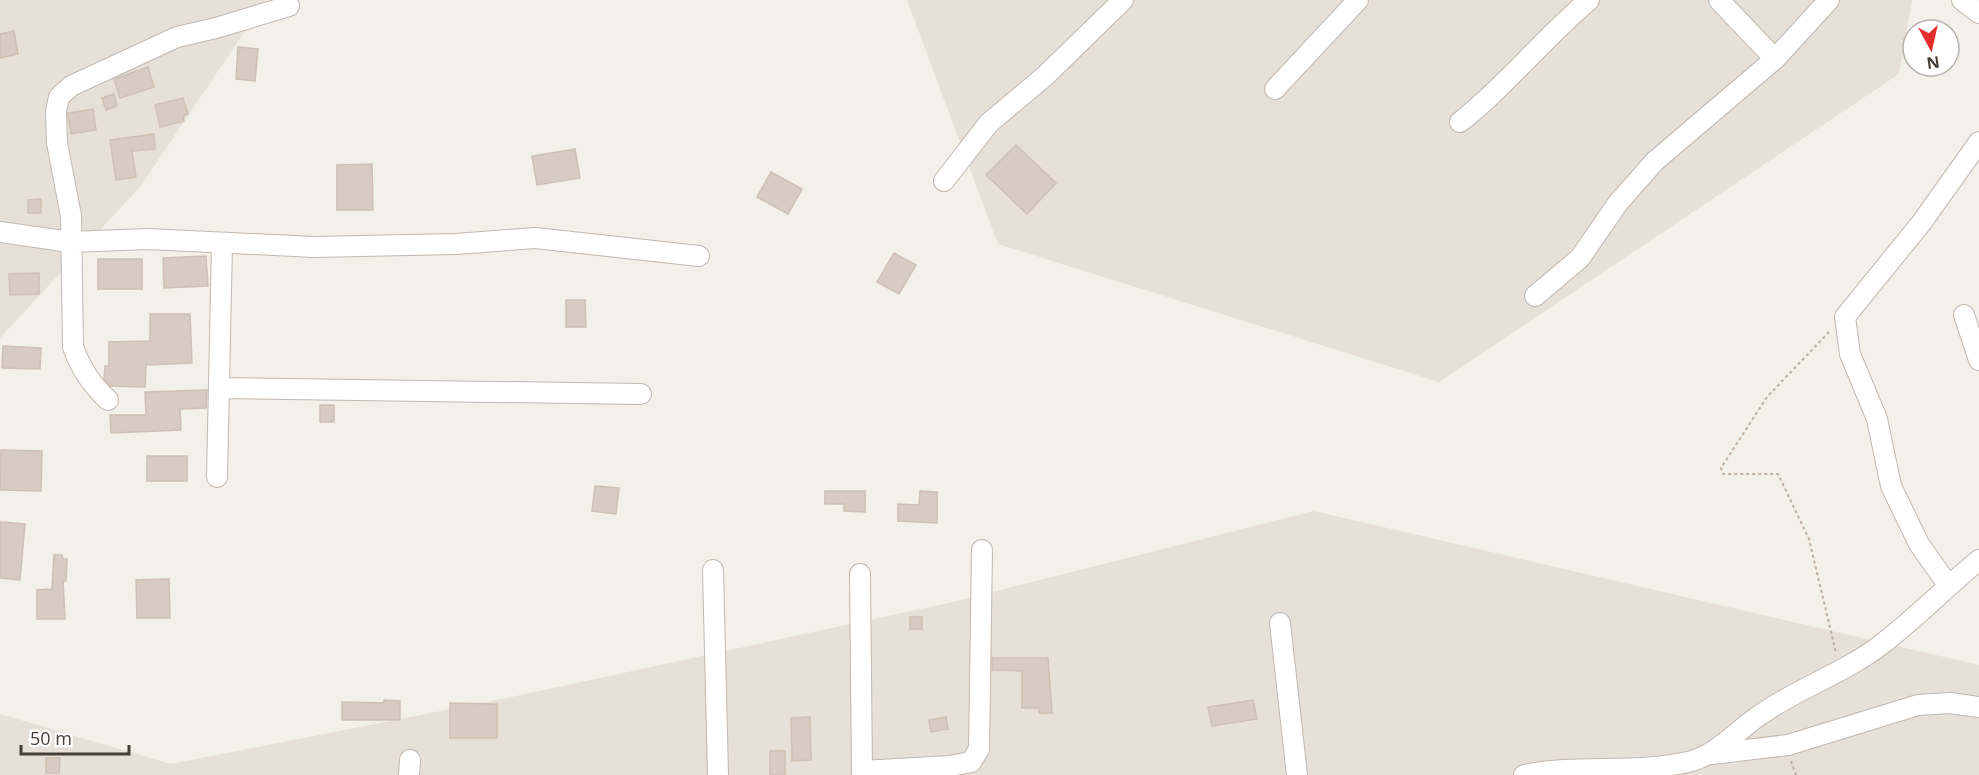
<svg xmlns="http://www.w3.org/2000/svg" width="1979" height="775" viewBox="0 0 1979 775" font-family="'Open Sans',sans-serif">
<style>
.residential{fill:#e7e0d8}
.building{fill:#d7ccc3;stroke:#cec0b4;stroke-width:1.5}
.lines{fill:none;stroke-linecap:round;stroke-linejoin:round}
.minor-casing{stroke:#c1b8b0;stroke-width:22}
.path{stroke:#beaf9f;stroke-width:2;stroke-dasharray:3 3;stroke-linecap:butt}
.minor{stroke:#fff;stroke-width:20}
</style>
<rect width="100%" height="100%" fill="#f3efe9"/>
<path class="residential" d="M0 0H266L140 187 0 338Z
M907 0H1912L1899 74 1439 382 998 244Z
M1314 511 1979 665V775H0V714L171 764 507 698 953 602Z"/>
<path class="building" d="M14 31 18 54 0 58V34Z
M238 47 258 49 255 81 236 79Z
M148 67 154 87 120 98 114 79Z
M114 94 117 106 106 110 102 98Z
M183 98 188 114 183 116 184 121 160 127 155 105Z
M93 109 96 130 71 134 68 113Z
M154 134 155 149 132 151 136 177 116 180 110 140Z
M1016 145 1056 183 1027 214 986 175Z
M575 149 580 178 537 185 532 156Z
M372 164 373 210H337V165Z
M771 172 802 189 788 214 757 197Z
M41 199V213H28V200Z
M894 253 916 265 899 294 877 282Z
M206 256 208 286 164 288 163 258Z
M98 259H142V289H98Z
M39 273V294L10 295 9 274Z
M566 300H585L586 327H566Z
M150 314H190L192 363 146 365 145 387 110 386 104 379 105 366H109V342L150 341Z
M3 346 41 348 40 369 2 368Z
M207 390 206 408 180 409 181 430 111 433 110 415H146L145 392Z
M320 405H334V422H320Z
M1 450 42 451 41 491 0 490Z
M147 456H187V481H147Z
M595 486 619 488 616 514 592 511Z
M825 491H865V512L844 511V504H825Z
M920 491 937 492V523L898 521V504L919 505Z
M0 522 25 524 20 580 0 578Z
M54 555H62L63 559H67L66 581H63L65 619H37V590L52 589Z
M169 579 170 618H137L136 580Z
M910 617H922V629H910Z
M992 658H1048L1052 713H1039V708H1022V671L992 670Z
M384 700 400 701V720H342V702L384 703Z
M1253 700 1257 719 1212 726 1208 707Z
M450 703 497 704V738H450Z
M810 717 811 760 792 761 791 718Z
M946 717 948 729 931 732 929 720Z
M770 751H785V775H770Z
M46 758H60L59 773H46Z"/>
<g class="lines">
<g class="minor-casing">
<path id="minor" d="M1719 0 1775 59
M1962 0 1979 13
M1275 89 1358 0
M1460 122C1507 85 1544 38 1589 0
M944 181 989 123 1045 76 1123 0
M0 232 70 242 148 239 314 247 456 244 535 238 699 256
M1535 296 1580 258 1618 203 1655 161 1775 59 1829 0
M1964 315 1979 360
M220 388 641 394
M108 400C91 384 81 369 73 347L71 216 57 143 56 111 59 97 71 86 177 37 216 28 289 6
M217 477 222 244
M713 570 718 775
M860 574 862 775
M1948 585 1919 544 1891 486 1877 419 1850 354 1845 317 1922 222 1979 142
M1280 623 1297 775
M1712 754 1788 745 1918 705 1950 703 1979 707
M862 771 950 766 971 762 979 749 982 550
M409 775 410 760
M1524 775C1578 764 1634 774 1688 762 1717 755 1736 731 1760 715 1798 688 1845 673 1882 644 1916 618 1946 587 1979 560"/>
</g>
<path class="path" d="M1829 332 1767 397 1721 468 1723 474H1778L1809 539 1836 653
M1791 761 1796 775"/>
<use href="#minor" class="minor"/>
</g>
<g transform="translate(1931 48) rotate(172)"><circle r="28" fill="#ffffff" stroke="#b5b2af" stroke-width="1.5"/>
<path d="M0-4.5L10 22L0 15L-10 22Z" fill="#e62d2e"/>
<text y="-9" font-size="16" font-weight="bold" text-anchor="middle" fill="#463f38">N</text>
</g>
<path d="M21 745v9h108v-9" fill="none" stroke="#463f38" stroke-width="3"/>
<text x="30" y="745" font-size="18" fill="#463f38" stroke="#ffffff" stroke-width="4.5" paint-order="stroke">50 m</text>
</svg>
